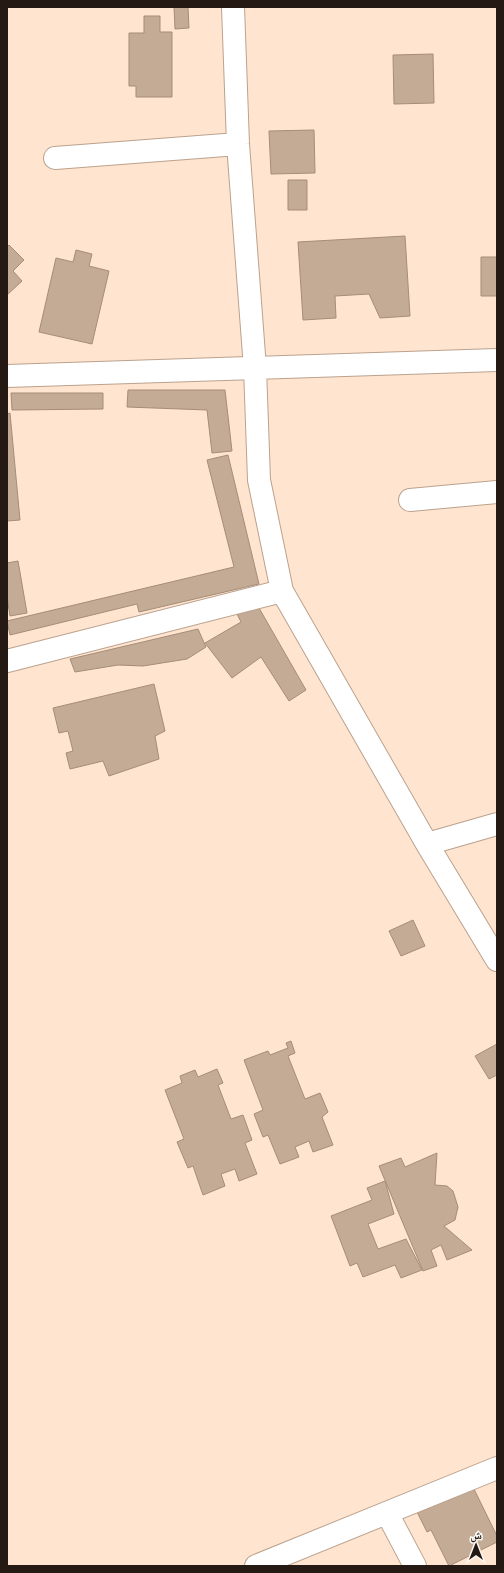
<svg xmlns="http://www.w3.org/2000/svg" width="504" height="1573" viewBox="0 0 504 1573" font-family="Barlow,'Noto Naskh Arabic',sans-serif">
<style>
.building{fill:#c4ab96;stroke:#a58d79}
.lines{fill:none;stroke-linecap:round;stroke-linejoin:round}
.minor-casing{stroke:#bba28e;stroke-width:24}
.minor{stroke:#fff;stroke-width:22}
</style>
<rect width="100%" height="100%" fill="#ffe4cf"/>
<path class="building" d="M174 7H188L189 28 175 29Z
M144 16H160V32H172V97H136V86H129V33H144Z
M433 54 434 103 394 104 393 55Z
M314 130 315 173 271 174 269 131Z
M288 180H307V210H288Z
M405 236 410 316 380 318 369 294 335 296 336 318 303 320 298 242Z
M9 245 24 260 13 271 22 281 7 295V247Z
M76 250 92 254 89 266 109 271 92 344 39 332 56 258 73 262Z
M481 257H497V296H481Z
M128 390H225L232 451 212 453 207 410 127 407Z
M11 393H103V409L12 410Z
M10 413 20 520 7 521V414Z
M228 455 259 584 139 612 137 604 10 635 7 621 234 567 207 460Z
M18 561 27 613 10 616 7 597V563Z
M259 608 306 690 289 701 261 657 232 678 205 643 241 622 237 614Z
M198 629 206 647 187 659 143 666 118 665 75 672 70 659Z
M154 684 165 731 155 736 159 759 109 776 103 761 70 769 66 753 73 751 68 731 59 733 53 708Z
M413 920 425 946 401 956 389 931Z
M291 1041 295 1053 288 1056 305 1099 320 1093 328 1112 322 1117 333 1145 313 1152 309 1141 295 1147 299 1157 280 1164 268 1135 263 1137 254 1114 263 1110 244 1060 268 1051 270 1055 288 1048 286 1043Z
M497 1044V1075L489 1079 475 1056Z
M217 1069 223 1083 218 1085 231 1119 243 1115 252 1140 245 1143 257 1174 239 1181 235 1169 221 1174 225 1186 203 1195 193 1166 188 1168 177 1142 184 1139 165 1090 182 1083 180 1076 195 1070 198 1077Z
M437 1153 435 1185 447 1186 453 1191 458 1207 455 1220 444 1226 472 1250 447 1260 441 1245 431 1250 437 1266 423 1271 379 1166 401 1158 405 1167Z
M385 1181 394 1214 368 1224 378 1249 406 1239 422 1270 401 1278 395 1265 363 1277 357 1263 350 1266 331 1216 372 1200 367 1188Z
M472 1485 497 1536V1542L449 1566 431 1530 427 1532 417 1512Z"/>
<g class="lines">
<g class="minor-casing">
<path id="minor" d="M233 7 238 144 255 368 259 480 282 591 427 844 497 960
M55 158 238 144
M7 376 497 360
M410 500 497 492
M7 661 282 591
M427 844 497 824
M387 1513 415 1566
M256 1566 497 1468"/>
</g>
<use href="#minor" class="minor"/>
</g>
<rect width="504" height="1573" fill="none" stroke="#241a13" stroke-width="16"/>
<g transform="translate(476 1545)" stroke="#fbf6f2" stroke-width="3" paint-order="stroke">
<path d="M0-3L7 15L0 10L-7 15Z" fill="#241a13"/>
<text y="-6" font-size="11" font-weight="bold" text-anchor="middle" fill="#241a13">ش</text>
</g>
</svg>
